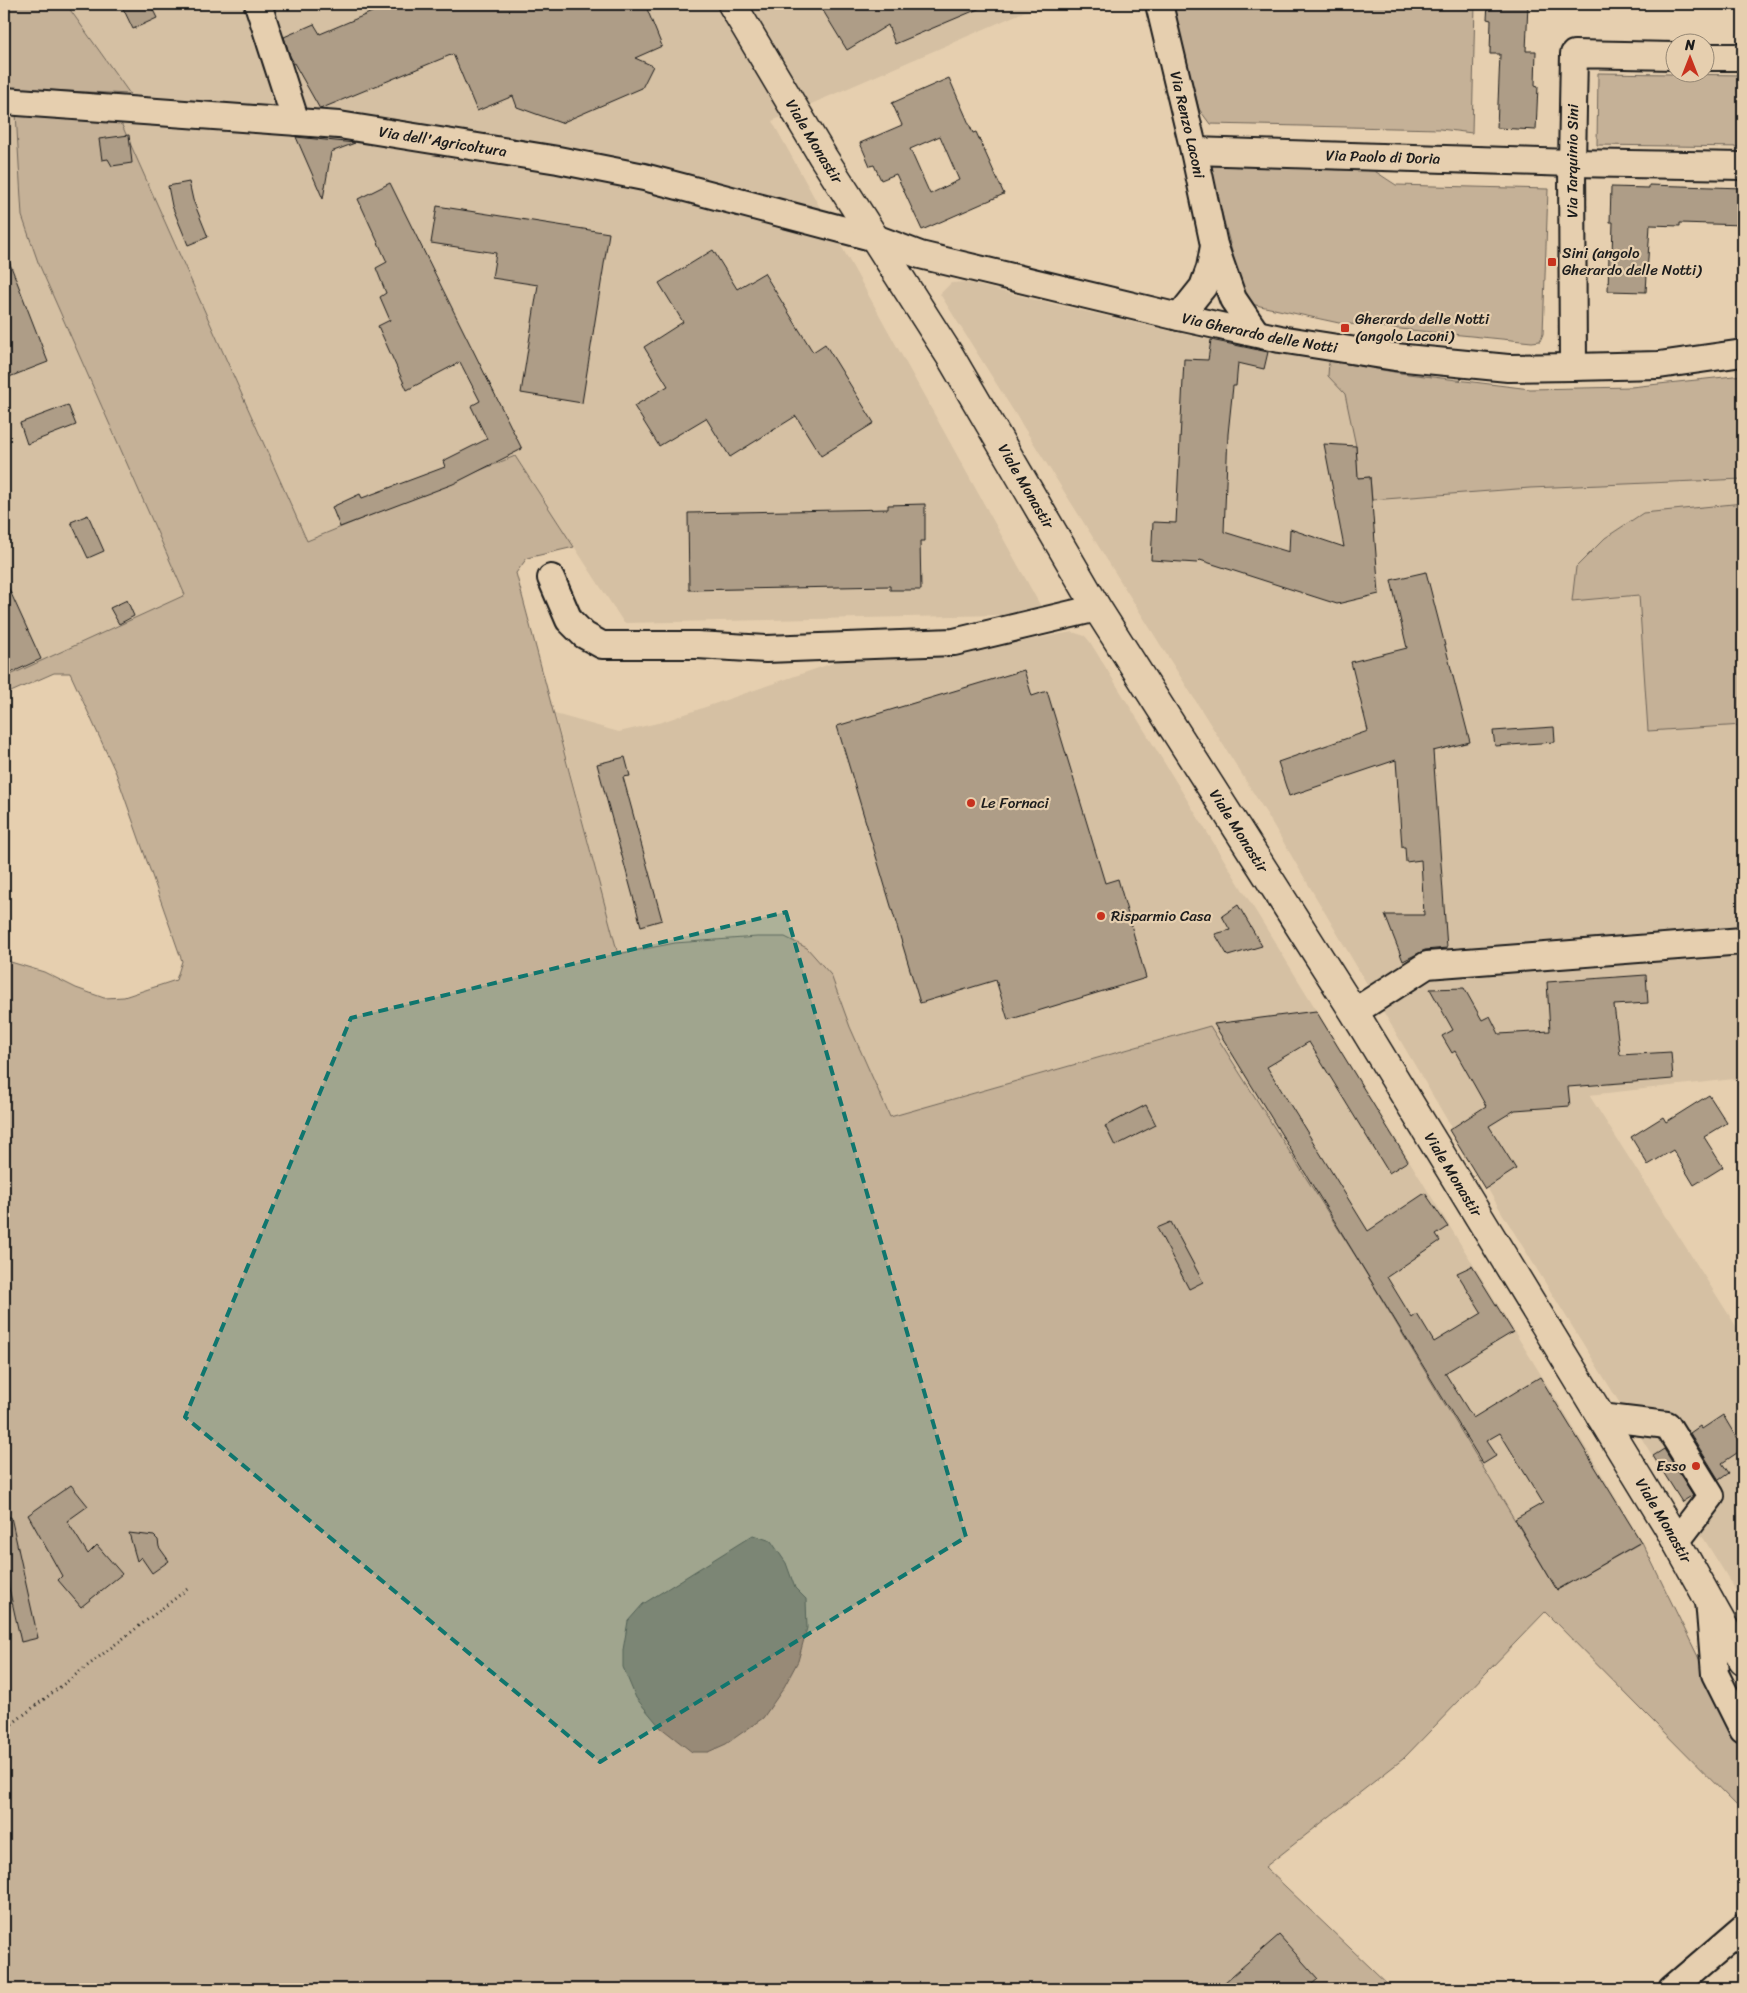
<svg xmlns="http://www.w3.org/2000/svg" width="1747" height="1993" viewBox="0 0 1747 1993" font-family="Sriracha,sans-serif">
<style>
.built{fill:#d5c0a3}
.green{fill:#c5b197;stroke:#70665a}
.water{fill:#988a77;stroke:#665e53}
.building{fill:#ae9d87;stroke:#1c1c1c;fill-rule:evenodd}
.lines{fill:none;stroke-linecap:round;stroke-linejoin:round}
.minor-casing{stroke:#1c1c1c;stroke-width:30}
.major-casing{stroke:#1c1c1c;stroke-width:31}
.path{stroke:#1c1c1c;stroke-width:3;stroke-dasharray:1 4;stroke-linecap:butt}
.minor{stroke:#e6cfaf;stroke-width:26}
.major{stroke:#e6cfaf;stroke-width:28}
.marked{fill:#0f766e;fill-opacity:0.2;stroke:#0f766e;stroke-width:4;stroke-dasharray:10 6;stroke-linejoin:round}
.poi-dot{fill:#c8321e;stroke:#e6cfaf;stroke-width:2}
.labels{text-anchor:middle;stroke-width:4.5;stroke-linejoin:round;paint-order:stroke}
.street-label{font-size:15px;fill:#1c1c1c;stroke:#e6cfaf}
.poi-label{font-size:15px;fill:#1c1c1c;stroke:#e6cfaf;text-anchor:start}
</style>
<rect width="100%" height="100%" fill="#e6cfaf"/>
<filter id="ink" filterUnits="userSpaceOnUse"><feTurbulence type="fractalNoise" baseFrequency=".02" numOctaves="2"/><feDisplacementMap in="SourceGraphic" scale="10" xChannelSelector="R" yChannelSelector="G"/><feConvolveMatrix kernelMatrix="1 2 1 2 8 2 1 2 1" color-interpolation-filters="sRGB"/></filter>
<g filter="url(#ink)">
<path class="built" d="M66 4H1042L772 121 1045 614 624 623 515 456 307 541 117 114 38 262 185 595 4 678V88L129 93Z
M965 282 1041 301 1218 342 1400 373 1530 389 1631 387 1743 375V1078L1589 1095 1743 1337V1602L1502 1213 1268 816 940 294 951 283Z
M1072 632 1085 636 1090 642 1591 1456 1642 1542 1557 1596 1210 1026 890 1117 850 1027 831 975 757 937 675 943 618 954 555 714 619 732 662 722 853 656 958 653Z"/>
<path class="green" d="M4 4H66L130 94 4 88Z
M1172 4H1475L1472 133 1440 129 1210 124 1199 109Z
M1598 73 1743 75V147L1597 145Z
M16 113 117 114 307 541 515 456 574 547 527 558 516 573 618 954 675 943 757 937H785L807 948 831 975 850 1027 890 1117 1210 1026 1358 1260 1557 1590 1642 1542 1743 1749V1812L1545 1612 1403 1759 1265 1867 1393 1989H4V960L44 972 76 988 104 998 124 997 176 980 182 961 116 773 70 673H54L4 695V678L185 595 38 262 22 216Z
M1209 164 1370 168 1396 185 1548 189 1543 334 1540 341 1532 342 1339 323 1251 304 1244 297Z
M1329 361 1400 373 1530 389 1631 387 1743 375V479L1530 488 1372 500 1370 477 1358 478 1356 446 1345 394 1328 376Z
M1743 503V725L1648 731 1639 595 1572 601 1576 567 1605 538 1643 513Z"/>
<path class="water" d="M753 1535 771 1541 786 1563 795 1588 806 1599 807 1628 798 1661 783 1689 763 1718 726 1744 708 1752H692L660 1727 636 1698 623 1667V1650L628 1621 643 1604Z"/>
<path class="building" d="M121 4H150L157 18 133 29Z
M391 4H645L662 46 635 58 653 66 642 88 561 123 517 107 513 96 477 111 453 54 320 109 290 56 284 37 314 24 320 34Z
M819 4H990L895 44 888 25 847 50Z
M1488 4H1528L1526 51H1536L1535 85 1538 86 1536 130 1497 128 1500 54H1490L1491 20 1487 19Z
M949 78 973 133 976 132 1004 194 922 230 896 174 881 180 874 165 870 166 860 143 902 125 892 103ZM940 136 959 180 930 194 910 149Z
M129 135 132 163 112 166 108 159 102 160 99 139Z
M296 137 355 143 331 152 323 199Z
M189 182 193 200 208 237 188 245 172 206 168 186Z
M390 183 522 449 453 484 340 527 332 507 360 494 362 498 445 467 443 461 487 439 471 406 480 401 460 362 407 390 378 326 390 320 380 297 386 293 376 268 387 262 358 199Z
M1649 185 1743 188V225L1680 223V226L1650 225 1646 292 1608 291 1609 256H1612L1613 222H1610L1611 187 1649 188Z
M437 206 609 233 582 403 521 393 538 285 492 278 496 253 431 243Z
M713 250 737 289 764 273 813 352 825 344 874 423 821 456 796 416 730 457 706 418 659 446 634 406 668 386 644 347 683 322 659 283Z
M5 251 48 362 4 379V252Z
M1211 340 1268 352 1264 369 1238 363 1236 386H1233L1228 434 1224 532 1289 552 1290 529 1344 547 1324 444 1356 446 1358 478 1370 477 1379 594 1337 604 1200 560 1197 563 1151 560 1153 522 1176 523 1184 359 1208 360Z
M68 405 76 425 27 444 20 423Z
M925 504V541H920L921 590H890V586L689 590 688 513 888 509V505Z
M88 515 104 551 88 558 71 522Z
M1426 572 1470 742 1433 751 1447 948 1425 950 1403 961 1385 915H1424L1421 860 1406 862 1405 847H1402L1396 760 1289 796 1278 762 1368 731 1351 662 1407 648 1391 580Z
M4 578 41 659 4 676Z
M127 600 134 616 119 624 110 608Z
M1024 670 1032 696 1047 691 1105 883 1118 879 1146 978 1008 1020 996 980 920 1003 837 726Z
M1554 727 1555 742 1495 746 1493 731Z
M625 757 630 776 623 777 662 920 641 926 597 764Z
M1238 905 1262 946 1228 956 1215 934 1230 930 1222 916Z
M1646 975 1648 1003 1614 1005 1620 1055 1671 1052 1673 1079 1568 1087 1570 1106 1515 1110 1489 1126 1516 1169 1485 1189 1449 1130 1486 1106 1455 1051 1452 1053 1442 1036 1453 1030 1430 989 1464 988 1482 1020 1490 1016 1499 1034 1550 1031 1547 982Z
M1316 1011 1408 1161 1389 1173 1309 1042 1267 1067 1368 1231 1425 1193 1448 1227 1436 1235 1440 1241 1387 1277 1412 1318 1417 1314 1434 1342 1482 1313 1457 1273 1472 1266 1513 1332 1445 1373 1473 1418 1540 1377 1641 1542 1557 1590 1515 1519 1543 1503 1500 1433 1486 1441 1496 1456 1483 1464 1214 1024Z
M1709 1095 1727 1123 1704 1137 1723 1167 1694 1185 1673 1150 1648 1165 1631 1137 1663 1117 1666 1122Z
M1146 1105 1156 1125 1115 1146 1105 1126Z
M1171 1222 1203 1282 1189 1289 1157 1228Z
M1723 1415 1743 1449 1722 1463 1729 1473 1719 1480 1690 1433 1700 1426 1702 1429Z
M1664 1449 1693 1495 1682 1502 1653 1456Z
M71 1485 88 1506 67 1521 88 1554 97 1545 122 1574 81 1607 58 1580 62 1576 28 1515Z
M4 1517H11L38 1638 21 1642 4 1566Z
M129 1533 154 1536 158 1540 159 1547 169 1561 152 1573 141 1557 137 1561Z
M1279 1935 1318 1979 1306 1989H1217Z"/>
<g class="lines">
<g class="minor-casing">
<g id="minor">
<path d="M258 4 296 122"/>
<path id="s1" d="M1159 4 1194 151 1214 245 1233 299 1256 333"/>
<path d="M1704 57H1743"/>
<path id="s2" d="M4 101 339 125 558 160 644 177 875 238 920 255 1179 317 1280 339 1395 357 1508 368 1573 367 1659 365 1743 353"/>
<path id="s3" d="M1194 151 1572 163 1743 166"/>
<path d="M1179 317 1203 287 1210 268 1214 246"/>
<path id="s4" d="M1573 367 1572 163 1574 54 1674 56"/>
<path d="M551 578 569 620 584 635 602 645H697L766 649 954 642 1097 608"/>
<path d="M1354 1012 1427 965 1743 941"/>
<path d="M1600 1417 1667 1425 1711 1496 1676 1542"/>
<path d="M1709 1600 1715 1674 1743 1730"/>
<path d="M1672 1989 1743 1928"/>
</g>
</g>
<g class="major-casing">
<g id="major">
<path id="s5" d="M732 4 823 157 950 356 1097 608 1354 1012 1667 1525 1743 1661"/>
</g>
</g>
<path class="path" d="M4 1730 190 1587"/>
<use href="#minor" class="minor"/>
<use href="#major" class="major"/>
</g>
</g>
<path class="marked" d="M786 912 966 1537 600 1762 185 1417 351 1018Z"/>
<g class="poi-dot">
<rect x="1547" y="257" width="10" height="10" rx="2.5"/>
<rect x="1340" y="323" width="10" height="10" rx="2.5"/>
<circle cx="971" cy="803" r="5"/>
<circle cx="1101" cy="916" r="5"/>
<circle cx="1696" cy="1466" r="5"/>
</g>
<g class="labels">
<g class="street-label">
<text dy="5" stroke="none"><textPath href="#s1" startOffset="124">Via Renzo Laconi</textPath></text>
<text dy="5" stroke="none"><textPath href="#s2" startOffset="441">Via dell'Agricoltura</textPath></text>
<text dy="5" stroke="none"><textPath href="#s5" startOffset="160">Viale Monastir</textPath></text>
<text dy="5" stroke="none"><textPath href="#s3" startOffset="189">Via Paolo di Doria</textPath></text>
<text dy="5" stroke="none"><textPath href="#s4" startOffset="206">Via Tarquinio Sini</textPath></text>
<text dy="5" stroke="none"><textPath href="#s2" startOffset="1281">Via Gherardo delle Notti</textPath></text>
<text dy="5" stroke="none"><textPath href="#s5" startOffset="565">Viale Monastir</textPath></text>
<text dy="5" stroke="none"><textPath href="#s5" startOffset="970">Viale Monastir</textPath></text>
<text dy="5" stroke="none"><textPath href="#s5" startOffset="1375">Viale Monastir</textPath></text>
<text dy="5" stroke="none"><textPath href="#s5" startOffset="1780">Viale Monastir</textPath></text>
</g>
<g class="poi-label">
<text x="1562" y="258">Sini (angolo<tspan x="1562" dy="17">Gherardo delle Notti)</tspan></text>
<text x="1355" y="324">Gherardo delle Notti<tspan x="1355" dy="17">(angolo Laconi)</tspan></text>
<text x="981" y="808">Le Fornaci</text>
<text x="1111" y="921">Risparmio Casa</text>
<text x="1686" y="1471" text-anchor="end">Esso</text>
</g>
</g>
<rect width="1747" height="1993" fill="none" stroke="#e6cfaf" stroke-width="20"/>
<rect x="10" y="10" width="1727" height="1973" fill="none" stroke="#1c1c1c" stroke-width="2" filter="url(#ink)"/>
<g transform="translate(1690 58)"><circle r="24" fill="#e6cfaf" stroke="#958774"/>
<path d="M0-4L9 19L0 12L-9 19Z" fill="#c8321e"/>
<text y="-8" font-size="14" font-weight="bold" text-anchor="middle" fill="#1c1c1c">N</text>
</g>
</svg>
